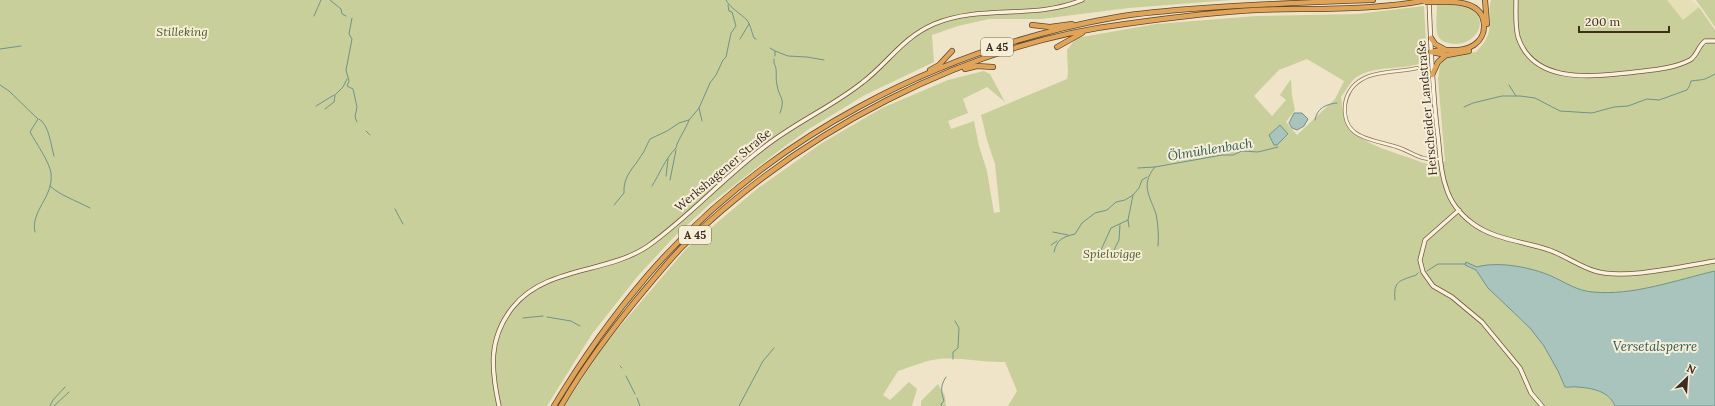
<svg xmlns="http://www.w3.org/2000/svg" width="1715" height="406" viewBox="0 0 1715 406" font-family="Lora,serif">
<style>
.farmland{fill:#e6deb5}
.green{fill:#c9cf9b;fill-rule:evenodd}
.water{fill:#a9c4bc;stroke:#6f938a}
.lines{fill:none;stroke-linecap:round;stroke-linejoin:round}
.stream{stroke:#6f938a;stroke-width:1}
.minor-casing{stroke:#8d765c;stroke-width:4}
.secondary-casing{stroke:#6f573f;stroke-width:5}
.motorway-casing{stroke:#5b4430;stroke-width:6}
.minor{stroke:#faf1dc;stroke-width:2.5}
.secondary{stroke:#faf1dc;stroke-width:3.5}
.motorway{stroke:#e0a458;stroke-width:4.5}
.motorway-bridge-casing{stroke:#5b4430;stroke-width:6;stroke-linecap:butt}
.motorway-bridge{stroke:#e0a458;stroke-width:4.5}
.labels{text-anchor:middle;stroke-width:4;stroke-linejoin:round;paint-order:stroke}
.shield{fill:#f7eed8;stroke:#756857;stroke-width:1}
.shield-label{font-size:11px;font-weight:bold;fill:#3d2e20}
.park-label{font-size:12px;font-style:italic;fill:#4d5a26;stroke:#f7eed8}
.street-label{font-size:12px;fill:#3d2e20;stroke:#f7eed8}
.water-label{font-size:13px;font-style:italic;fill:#2f5d5a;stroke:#f7eed8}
</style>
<rect width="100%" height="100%" fill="#f0e4c8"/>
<path class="farmland" d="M1667 0H1691L1699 7 1683 20Z"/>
<path class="green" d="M0 0H1232L1129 8 1041 19H989L958 26 932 35 934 62 865 95 809 129 777 152 710 204 673 238 637 277 592 334 547 406H0Z
M1491 0H1667L1683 20 1699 7 1715 30V271C1676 280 1633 296 1593 292 1577 291 1565 282 1551 276 1532 267 1496 261 1477 267L1467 262 1468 267 1476 270 1488 288 1530 328 1544 346 1558 371 1563 384 1567 388C1584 384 1608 389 1615 406H1008L1017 391 1005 362C983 363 961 357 939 359 926 360 911 367 898 371L883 395 890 400 909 382 917 389 912 406H564L605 344 686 249 758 188 822 143 882 108 948 80 984 71 990 74 1005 102 987 87 963 99 968 113 948 121 951 129 974 121 979 146 987 171 994 213 1000 212 995 164 987 140 981 115 1067 79 1068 73 1067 50 1076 38 1156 24 1256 16 1357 14 1424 6 1427 61C1404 72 1375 63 1354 79 1349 84 1345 92 1341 97 1343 107 1342 116 1347 125 1359 145 1402 154 1423 163L1431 164 1445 161 1438 79 1440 65 1447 57 1476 52C1479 48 1484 44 1486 39 1493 28 1487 13 1491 0ZM1307 59 1344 81 1335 99 1297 135 1286 122 1295 110 1292 96 1291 79 1280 95 1286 100 1272 116 1254 96 1279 70ZM1277 127 1288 135 1277 145 1270 135Z
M1696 0H1715V27Z
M1454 4C1458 5 1463 6 1467 7 1493 17 1476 50 1448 43 1444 42 1440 40 1438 36 1435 30 1437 13 1437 5Z
M938 384 945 396 946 406H921V401Z"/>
<path class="water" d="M1294 113H1302L1308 119 1304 126 1297 130 1292 128 1289 123Z
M1280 125 1288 134 1277 145H1274L1269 135Z
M1466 262 1477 267C1497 261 1531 267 1551 276 1565 282 1577 291 1593 292 1633 296 1676 280 1715 271V406H1615C1609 391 1592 388 1577 387 1573 386 1569 388 1565 387L1558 371 1544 346 1530 328 1488 288 1476 270 1465 265Z"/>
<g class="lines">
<path class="stream" d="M330 0 341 9 342 14 346 16
M726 0C729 7 741 14 747 20 750 24 752 33 754 38L756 39
M314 16 321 0
M352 18 349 34 352 39 346 70 349 81 347 86 353 89 357 107 355 117 357 122
M740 39 749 24
M770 48 775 51V56
M0 49 21 46
M775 51 788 56 807 57 824 60
M774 59V63C778 70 775 76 777 85 779 98 786 98 780 113
M1690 84 1691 81C1706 79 1702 81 1715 74
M0 85 9 91 38 119 30 132C36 143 49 161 51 173 54 197 30 211 35 232
M1509 85 1516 96
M316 106 334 95
M1464 107 1473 103 1502 96H1520L1535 98 1560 111 1592 113 1614 107 1628 106 1647 99 1659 100 1687 90 1690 85
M699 108 702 121
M325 109 334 102 335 95 343 87 347 79
M39 119C49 124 51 146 54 156
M1315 120C1317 108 1326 104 1337 103
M366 131 370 135
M1138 168 1155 167
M666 176 668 159
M670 180 676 150
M50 186C61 196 77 201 90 208
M652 186C660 173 665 159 676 148 677 141 686 129 689 120
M614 205 624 193C623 176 633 169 641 156 645 151 647 144 650 139L667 131 679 123 689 120 699 108 710 83 716 75 723 60 726 57 731 33 736 26 732 12 729 11 728 5
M395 209 403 224
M1128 220 1129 227
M1053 232 1068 235
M1051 245 1057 241
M1158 246C1159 237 1158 223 1156 214 1150 196 1140 185 1155 167L1222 155H1233L1242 151 1258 152 1278 147
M1101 250 1111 228 1128 220 1133 195
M1114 250 1119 240 1120 225
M1054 252C1057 239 1063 237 1075 234L1082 223 1095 213 1107 210 1116 202 1125 200 1133 195 1139 188 1142 180 1147 177
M1427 271 1438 264H1465
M1395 300C1393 280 1400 281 1416 275L1418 273
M547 317 571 321 580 326
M523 318 543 316
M953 359V352L958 348 959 328 955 321
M620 366 622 368
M626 376 635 394
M637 398 640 406
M50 406 53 400 65 387
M54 406 69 392
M739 406 763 361 774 348
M942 406 941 404 944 401C941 391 940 386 946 377"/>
<g class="minor-casing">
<path id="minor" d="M1417 68C1401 72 1374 71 1361 80 1352 85 1346 95 1345 105 1342 140 1373 139 1397 147 1415 153 1419 161 1440 159"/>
</g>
<g class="secondary-casing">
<path id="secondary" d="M1429 0C1431 46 1432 91 1438 136 1440 153 1440 171 1446 187 1450 201 1460 214 1472 223 1493 239 1521 241 1546 249 1563 254 1578 266 1595 271 1624 280 1684 266 1715 261
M1516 0C1516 12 1515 25 1518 37 1533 83 1588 77 1627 73 1647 70 1671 70 1690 60 1697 56 1698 46 1705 41H1715
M1459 210 1425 240 1420 260 1423 272 1433 286 1452 297 1482 322 1520 368 1531 393 1542 406
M499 406C491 369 488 338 513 307 546 266 607 274 648 246 689 217 723 178 763 148 794 123 832 107 863 82 889 62 902 38 934 24 982 4 1034 20 1082 0"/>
</g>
<g class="motorway-casing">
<path id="motorway" d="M1485 0 1487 24
M1032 25 1050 27 1072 24
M1431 38 1435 44 1444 49
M1057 47 1082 33
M1431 52C1445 47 1461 54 1474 45 1480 41 1484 34 1484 27 1485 0 1452 1 1433 2
M1431 52 1447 55 1469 51
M965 69 977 66 993 67
M930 70 939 65 952 51
M1432 75 1438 62 1446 55
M554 406C581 361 612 317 647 276 766 138 939 48 1117 17 1146 12 1175 10 1204 8 1260 4 1317 2 1373 0
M561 406C586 363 615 325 647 287 659 273 671 258 684 245 799 133 964 44 1125 24 1168 18 1212 12 1256 10 1313 8 1371 11 1427 0"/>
</g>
<use href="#minor" class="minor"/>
<use href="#secondary" class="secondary"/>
<use href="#motorway" class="motorway"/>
<g class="motorway-bridge-casing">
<path id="motorway-bridge" d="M1425 2H1433"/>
</g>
<use href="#motorway-bridge" class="motorway-bridge"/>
</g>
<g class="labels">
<g class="shield">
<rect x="981" y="38" width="32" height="18" rx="3"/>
<rect x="679" y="226" width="32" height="18" rx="3"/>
</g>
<g class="shield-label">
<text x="997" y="51">A 45</text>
<text x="695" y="239">A 45</text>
</g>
<g class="park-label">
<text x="182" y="36">Stilleking</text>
<text x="1112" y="258">Spielwigge</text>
</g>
<g class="street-label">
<text transform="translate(1427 108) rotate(-95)" y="4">Herscheider Landstraße</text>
<text transform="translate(723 170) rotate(-40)" y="4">Werkshagener Straße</text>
</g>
<g class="water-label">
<text transform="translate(1210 149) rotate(-9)" y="5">Ölmühlenbach</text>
<text x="1655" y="351">Versetalsperre</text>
</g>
</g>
<g transform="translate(1687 378) rotate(25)" stroke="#f7eed8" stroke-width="3" paint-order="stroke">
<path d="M0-3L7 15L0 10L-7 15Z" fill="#3d2e20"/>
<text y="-6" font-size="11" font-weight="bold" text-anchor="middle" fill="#3d2e20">N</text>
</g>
<path d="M1579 26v6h90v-6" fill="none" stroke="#3d2e20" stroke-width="2"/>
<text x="1585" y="26" font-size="12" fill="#3d2e20" stroke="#f7eed8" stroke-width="3" paint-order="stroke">200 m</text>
</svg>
